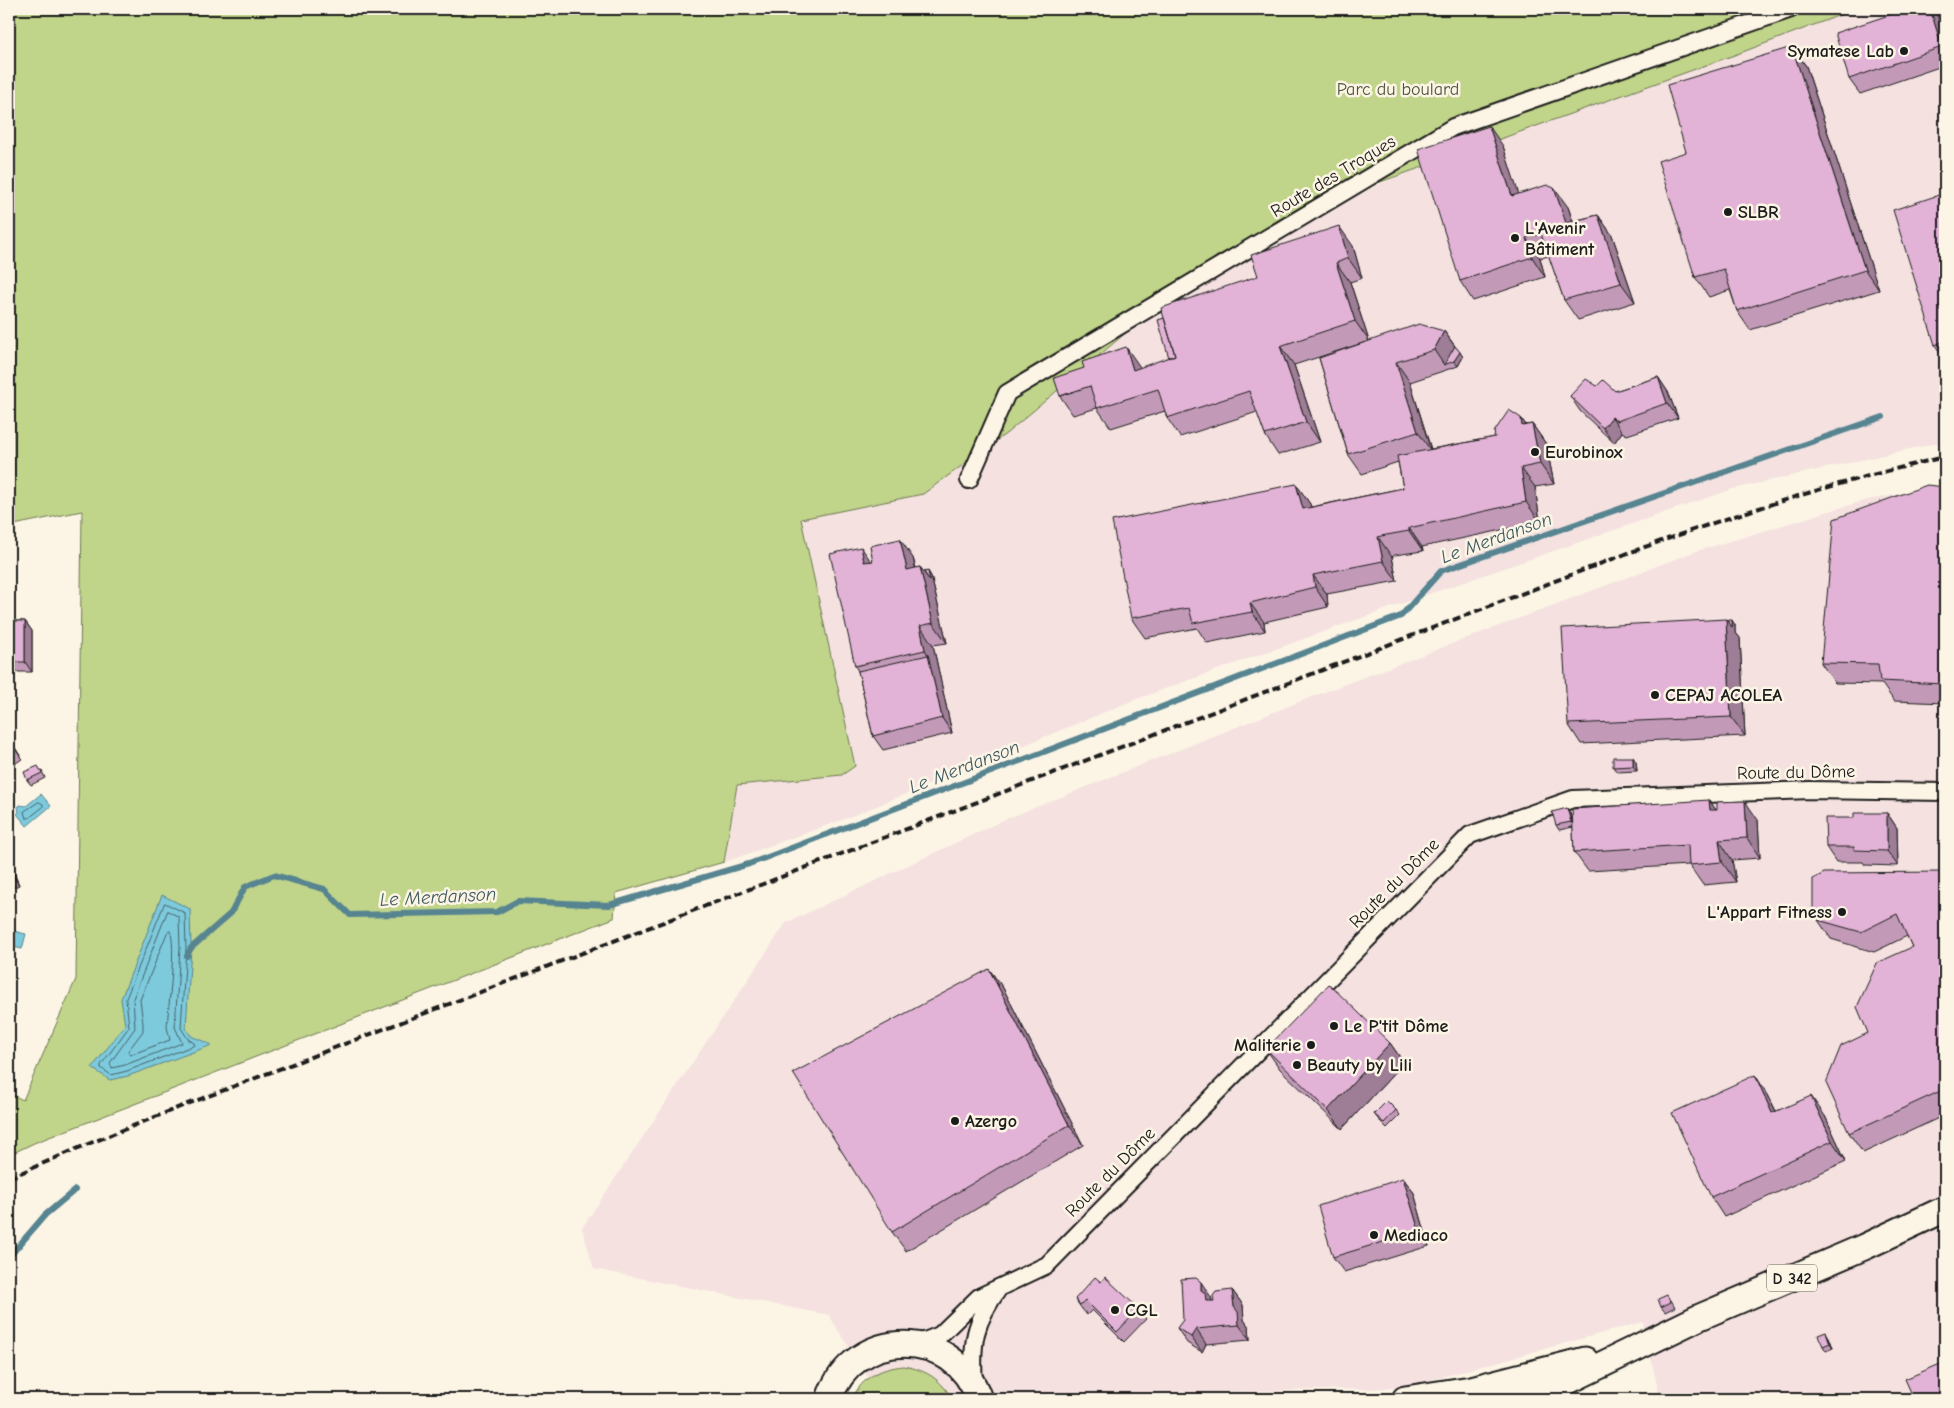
<svg xmlns="http://www.w3.org/2000/svg" width="1954" height="1408" viewBox="0 0 1954 1408" font-family="'Comic Neue',sans-serif">
<style>
.built{fill:#f4e1e0}
.green{fill:#c0d48a;stroke:#6e7853}
.water{fill:#7ecadd;stroke:#578490}
.lines{fill:none;stroke-linecap:round;stroke-linejoin:round}
.shore{stroke:#436269;stroke-width:1}
.stream{stroke:#578490;stroke-width:6}
.minor-casing{stroke:#1c1c1c;stroke-width:20}
.primary-casing{stroke:#1c1c1c;stroke-width:29}
.minor{stroke:#fcf5e5;stroke-width:16}
.primary{stroke:#fcf5e5;stroke-width:25}
.rail{stroke:#1c1c1c;stroke-width:4;stroke-dasharray:8 4;stroke-linecap:butt}
.wall{fill:#c29ab8;stroke:#1c1c1c}
.shaded-wall{fill:#9e7d96;stroke:#1c1c1c}
.building{fill:#e2b3d6;stroke:#1c1c1c}
.poi-dot{fill:#1c1c1c;stroke:#fcf5e5;stroke-width:2}
.labels{text-anchor:middle;stroke-width:5;stroke-linejoin:round;paint-order:stroke}
.shield{fill:#fcf5e5;stroke:#5f5d58;stroke-width:1}
.shield-label{font-size:16px;font-weight:bold;fill:#1c1c1c}
.poi-label{font-size:18px;font-weight:bold;fill:#1c1c1c;stroke:#fcf5e5;text-anchor:start}
.park-label{font-size:18px;fill:#4d533d;stroke:#fcf5e5}
.street-label{font-size:18px;fill:#1c1c1c;stroke:#fcf5e5}
.water-label{font-size:19px;font-style:italic;fill:#3e5960;stroke:#fcf5e5}
</style>
<rect width="100%" height="100%" fill="#fcf5e5"/>
<filter id="ink" filterUnits="userSpaceOnUse"><feTurbulence type="fractalNoise" baseFrequency=".02" numOctaves="2"/><feDisplacementMap in="SourceGraphic" scale="10" xChannelSelector="R" yChannelSelector="G"/><feConvolveMatrix kernelMatrix="1 2 1 2 8 2 1 2 1" color-interpolation-filters="sRGB"/></filter>
<g filter="url(#ink)">
<path class="built" d="M1843 9H1945V441L1733 489 1406 602 1134 700 847 818 725 862 737 785 842 775 855 766 800 519 923 494 981 390 1290 224 1419 167Z
M1945 485V1399H1660L1643 1322 1401 1388 1058 1396 1040 1399H881L829 1315 594 1269 582 1228 786 923 1006 819 1314 696 1694 552 1863 501Z"/>
<path class="green" d="M9 9H1856L1740 53 1322 203 1217 256 1007 433 923 494 801 519 855 766 842 775 737 785 724 862 616 893 614 918 34 1143 9 1155V1093L23 1100 76 979 82 511 9 526Z
M904 1366C926 1370 941 1379 952 1399H852C862 1377 881 1368 904 1366Z"/>
<path class="water" d="M41 794 51 806 27 826 17 814 19 812 18 807 20 805 26 806Z
M162 895 190 909 191 948 186 1028 191 1036 212 1045 128 1076 110 1080 92 1068 125 1025 121 999Z
M9 930 26 934 22 949 9 946Z"/>
<g class="lines">
<path class="shore" d="M39 802 43 804V807L29 818H26L24 812Z
M165 903 185 913 186 948 181 1028 188 1039 194 1043 195 1045 127 1071 111 1075 101 1068V1065L129 1027 126 999Z
M168 911 179 917 180 948 175 1027 182 1043 125 1065 112 1068 110 1063 135 1028 133 999Z
M170 931C177 943 168 1010 167 1027L170 1040 130 1055 128 1051 143 1031V1023L140 1000 167 933Z"/>
<path class="stream" d="M187 956 191 948 231 913 245 887 274 875 324 889 350 915 497 912 518 901 609 905 749 864 1401 616 1441 571 1883 417
M9 1257 45 1215 75 1190"/>
<g class="minor-casing">
<path id="minor" d="M969 480 1007 393 1453 127 1791 9
M917 1344 940 1335 979 1297 1047 1265 1470 835 1573 799 1810 790 1945 792
M974 1384C971 1342 974 1323 999 1288"/>
</g>
<g class="primary-casing">
<path id="primary" d="M829 1399C854 1326 955 1326 979 1399
M1405 1399 1471 1389 1585 1360
M1515 1399 1560 1385 1700 1317 1864 1247 1945 1209"/>
</g>
<use href="#minor" class="minor"/>
<use href="#primary" class="primary"/>
<path class="rail" d="M9 1178 88 1144 185 1105 1623 555C1729 516 1835 482 1945 457"/>
</g>
<path class="wall" d="M1907 9H1933L1938 17 1945 39V65L1860 94 1849 79Z
M1792 47 1806 66 1879 290 1750 330 1737 311 1730 290 1709 297 1695 277 1686 152Z
M1503 146 1518 194 1568 207 1573 221 1598 215 1612 235 1635 302 1578 320 1564 300 1549 256 1540 258 1545 277 1473 301 1460 281Z
M1945 193V360L1935 345Z
M1353 246 1362 278 1350 282 1369 341 1294 365 1320 442 1278 455 1265 435 1257 412 1180 437 1167 418 1165 411 1111 428 1097 408 1073 415 1060 396 1169 358Z
M1444 331 1463 357 1458 366 1410 382 1431 449 1495 437 1521 418 1526 425 1532 424 1546 444 1554 484 1535 487 1540 522 1422 547 1423 551 1395 555 1392 557 1397 581 1327 594 1328 607 1264 622 1265 631 1207 643 1197 628 1145 638 1131 618 1296 484 1310 504 1311 507 1403 488 1398 462 1362 474 1348 454 1319 358Z
M1658 377 1668 392 1678 418 1627 435 1622 432 1614 443 1580 411 1570 396 1597 386 1615 391Z
M1945 487V703L1894 701 1882 684 1835 683 1821 663Z
M913 558 916 568 920 567 924 572 931 576 947 643 933 645 952 733 883 750 873 736 858 671 855 666 871 561Z
M1727 620 1735 625V632L1740 638 1745 736 1581 744 1568 724Z
M9 621H25L32 631V672H9Z
M9 738 22 759 10 767 14 775 9 778Z
M1636 762 1637 771 1617 772 1613 767Z
M42 771 45 778 31 785 27 780Z
M1709 800 1716 810 1758 820 1760 858 1732 860 1736 882 1703 885 1689 865 1588 871 1574 852 1573 827 1559 830 1556 825 1570 813 1572 820Z
M1887 813 1897 828 1898 866 1865 865 1863 862H1836L1826 847 1854 818Z
M9 864 12 868 19 885 9 890Z
M1945 872V1115L1863 1153 1849 1133 1868 1033 1912 947 1907 936 1874 952 1831 939 1818 920Z
M989 969 1003 988 1083 1145 906 1251 892 1232Z
M1390 1043 1404 1063 1342 1129 1280 1069 1266 1049Z
M1755 1075 1768 1095 1776 1111 1825 1116 1846 1161 1724 1217 1711 1197Z
M1396 1110 1400 1115 1387 1128 1378 1119 1374 1114Z
M1403 1178 1414 1193 1429 1246 1344 1272 1333 1257Z
M1101 1282 1139 1309 1146 1319 1124 1342 1092 1310 1087 1315 1082 1309 1075 1299Z
M1232 1290 1243 1305 1244 1320 1249 1327 1250 1340 1206 1344 1202 1352 1187 1343 1177 1328 1211 1297 1212 1301H1214Z
M1671 1300 1675 1307 1665 1312 1661 1307Z
M1829 1337 1833 1348 1826 1351 1823 1346Z"/>
<path class="shaded-wall" d="M1930 9H1933L1938 17 1945 39V52L1942 47Z
M1792 47 1806 66 1879 290 1865 270Z
M1489 126 1503 146 1526 216 1512 196Z
M1554 188 1568 207 1580 243 1566 223Z
M1598 215 1612 235 1635 302 1621 283Z
M1339 226 1353 246 1362 278 1348 258Z
M1526 238 1540 258 1545 277 1532 257Z
M1336 263 1350 282 1369 341 1355 321Z
M1444 331 1458 351 1444 365 1434 350Z
M1280 346 1294 365 1320 442 1306 422Z
M1126 347 1140 367 1143 378 1133 370Z
M1460 352 1463 357 1458 366 1454 361Z
M1396 362 1410 382 1431 451 1418 432Z
M1658 377 1668 392 1678 418 1667 403Z
M1612 417 1622 432 1614 443 1603 428Z
M1521 418 1534 437 1522 426Z
M1532 424 1546 444 1554 484 1540 464Z
M1521 468 1535 487 1540 522 1526 502Z
M1296 484 1310 504 1317 528 1303 509Z
M1409 528 1422 547 1423 551 1409 531Z
M1378 537 1392 557 1397 581 1383 561Z
M900 539 913 558 919 584 907 570Z
M861 547 875 567 864 562Z
M920 567 930 581 928 571 931 576 947 643 933 623Z
M1313 575 1327 594 1328 607 1315 587Z
M1250 603 1264 622 1265 631 1252 612Z
M1726 619 1732 627V620L1735 625V632L1740 638 1745 736 1731 717Z
M25 621 32 631V672L25 662Z
M920 626 933 645 952 733 942 718 928 655 925 650Z
M9 738 22 759 15 749Z
M1633 757 1636 762 1637 771 1633 766Z
M1709 800 1723 820 1710 810Z
M1745 801 1758 820 1760 858 1747 838Z
M1567 808 1570 813 1574 827 1571 822Z
M1887 813 1897 828 1898 866 1887 851Z
M1719 840 1732 860 1736 882 1722 862Z
M9 864 12 868 19 885 12 875 9 867Z
M989 969 1003 988 1083 1145 1069 1125Z
M1390 1043 1404 1063 1342 1129 1328 1110Z
M1755 1075 1768 1095 1786 1133 1772 1113Z
M1811 1096 1825 1116 1846 1161 1832 1141Z
M1403 1178 1414 1193 1429 1246 1419 1231Z
M1201 1282 1211 1297 1212 1303 1206 1301 1201 1290Z
M1232 1290 1243 1305 1244 1320 1249 1327 1250 1340 1239 1325 1234 1307Z
M1196 1329 1206 1344 1202 1352 1191 1337Z
M1826 1332 1829 1337 1833 1348 1830 1343Z"/>
<path class="building" d="M1907 9H1930L1942 47 1849 79 1835 33Z
M1792 47 1865 270 1737 311 1724 269 1695 277 1658 161 1686 152 1667 85Z
M1489 126 1512 196 1547 185 1554 188 1566 223 1598 215 1621 283 1564 300 1541 234 1526 238 1532 257 1460 281 1418 149Z
M1945 193V341L1935 345 1893 210Z
M1339 226 1348 258 1336 263 1355 321 1280 346 1306 422 1265 435 1249 391 1167 418 1158 389 1097 408 1090 386 1060 396 1054 378 1084 368 1082 362 1126 347 1133 370 1175 355 1161 308 1258 276 1251 255Z
M1164 318 1175 355 1169 358 1158 320Z
M1419 324 1444 331 1434 350 1396 362 1418 432 1348 454 1319 358Z
M1455 346 1460 352 1454 361 1444 365Z
M1658 377 1667 403 1617 421 1612 417 1603 428 1570 396 1586 379 1597 386 1603 380 1615 391Z
M1509 410 1521 418 1522 426 1532 424 1540 464 1521 468 1526 502 1409 528V531L1381 536 1378 537 1383 561 1313 575 1315 587 1250 603 1252 612 1193 623 1189 608 1131 618 1112 521 1296 484 1303 509 1403 488 1397 456 1495 437 1494 432Z
M1927 485 1945 487V684L1880 681 1878 664 1821 663 1834 519Z
M900 539 907 570 920 567 933 623 920 626 925 650 855 666 830 554 861 547 864 562 873 561 870 546Z
M928 571 930 581 924 572Z
M1726 619 1731 717 1568 724 1562 628Z
M1727 620H1732V627Z
M9 621H25V662H9Z
M928 655 942 718 873 736 858 671Z
M9 740 15 749 9 753Z
M1613 757H1633V766L1613 767Z
M38 766 42 773 27 780 24 772Z
M1709 800 1710 810H1717V802L1745 801 1747 838 1719 840 1722 862 1689 865 1688 845 1574 852 1572 809Z
M1567 808 1571 822 1556 825 1552 812Z
M1854 813H1887V851L1854 850V847H1826L1825 818H1854Z
M9 867 12 875 9 877Z
M1945 872V1089L1849 1133 1826 1083 1841 1046 1868 1033 1857 1007 1877 963 1912 947 1897 914 1861 932 1818 920 1813 911V879L1824 873Z
M989 969 1069 1125 892 1232 793 1073Z
M1329 984 1390 1043 1328 1110 1266 1049Z
M1755 1075 1772 1113 1811 1096 1832 1141 1711 1197 1672 1113Z
M1387 1101 1396 1110 1384 1123 1374 1114Z
M1403 1178 1419 1231 1333 1257 1318 1206Z
M1095 1277 1101 1282 1105 1277 1139 1309 1117 1332 1085 1300 1080 1305 1075 1299Z
M1196 1278 1201 1282V1290L1205 1293 1206 1301H1214L1213 1296 1216 1292 1232 1290 1234 1307 1238 1312 1239 1325 1196 1329 1191 1337 1177 1328 1183 1320 1181 1279Z
M1667 1295 1671 1302 1661 1307 1658 1299Z
M1826 1332 1830 1343 1823 1346 1818 1335Z
M1945 1362V1399H1914L1905 1379Z"/>
</g>
<g class="poi-dot">
<circle cx="1904" cy="51" r="5"/>
<circle cx="1728" cy="212" r="5"/>
<circle cx="1515" cy="238" r="5"/>
<circle cx="1535" cy="452" r="5"/>
<circle cx="1655" cy="695" r="5"/>
<circle cx="1842" cy="912" r="5"/>
<circle cx="1334" cy="1026" r="5"/>
<circle cx="1311" cy="1045" r="5"/>
<circle cx="1297" cy="1065" r="5"/>
<circle cx="955" cy="1121" r="5"/>
<circle cx="1374" cy="1235" r="5"/>
<circle cx="1115" cy="1310" r="5"/>
</g>
<g class="labels">
<rect class="shield" x="1767" y="1264.5" width="50" height="27" rx="4"/>
<g class="shield-label">
<text x="1792" y="1284">D 342</text>
</g>
<g class="poi-label">
<text x="1894" y="57" text-anchor="end">Symatese Lab</text>
<text x="1738" y="218">SLBR</text>
<text x="1525" y="234">L'Avenir<tspan x="1525" dy="21">Bâtiment</tspan></text>
<text x="1545" y="458">Eurobinox</text>
<text x="1665" y="701">CEPAJ ACOLEA</text>
<text x="1832" y="918" text-anchor="end">L'Appart Fitness</text>
<text x="1344" y="1032">Le P'tit Dôme</text>
<text x="1301" y="1051" text-anchor="end">Maliterie</text>
<text x="1307" y="1071">Beauty by Lili</text>
<text x="965" y="1127">Azergo</text>
<text x="1384" y="1241">Mediaco</text>
<text x="1125" y="1316">CGL</text>
</g>
<g class="park-label">
<text x="1398" y="95">Parc du boulard</text>
</g>
<g class="street-label">
<text transform="translate(1333 176) rotate(-31)" y="6">Route des Troques</text>
<text transform="translate(1796 772) rotate(-1)" y="6">Route du Dôme</text>
<text transform="translate(1394 883) rotate(-45)" y="6">Route du Dôme</text>
<text transform="translate(1110 1172) rotate(-45)" y="6">Route du Dôme</text>
</g>
<g class="water-label">
<text transform="translate(1496 537) rotate(-20)" y="7">Le Merdanson</text>
<text transform="translate(964 766) rotate(-21)" y="7">Le Merdanson</text>
<text transform="translate(438 896) rotate(-3)" y="7">Le Merdanson</text>
</g>
</g>
<rect width="1954" height="1408" fill="none" stroke="#fcf5e5" stroke-width="30"/>
<rect x="15" y="15" width="1924" height="1378" fill="none" stroke="#1c1c1c" stroke-width="2" filter="url(#ink)"/>
</svg>
